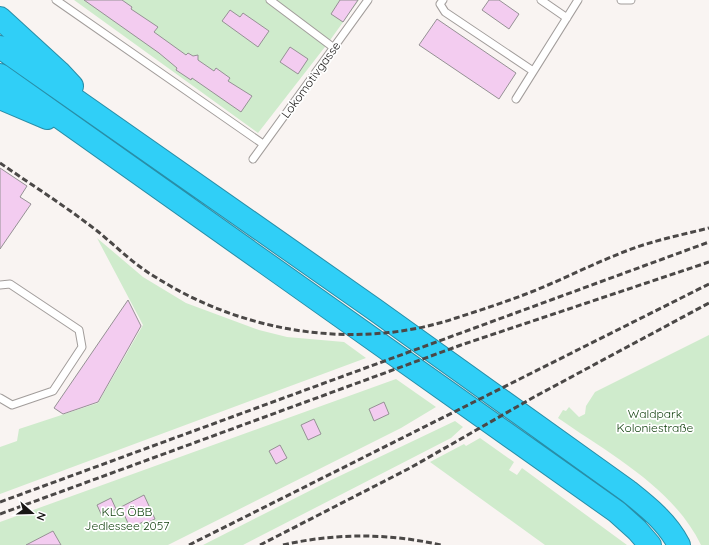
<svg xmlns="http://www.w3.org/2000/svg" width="709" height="545" viewBox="0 0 709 545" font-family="Quicksand,sans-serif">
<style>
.green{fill:#cfebcc}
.building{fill:#f3ccf0;stroke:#959194}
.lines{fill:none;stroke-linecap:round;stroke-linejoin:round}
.service-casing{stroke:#a29d9b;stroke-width:9}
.motorway-casing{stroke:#288ea8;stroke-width:24}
.service{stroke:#fff;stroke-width:7}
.motorway{stroke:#30cff7;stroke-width:22}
.rail{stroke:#4b4847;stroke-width:3;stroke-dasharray:6 3;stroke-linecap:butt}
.labels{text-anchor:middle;stroke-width:3.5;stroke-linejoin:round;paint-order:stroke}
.street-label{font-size:12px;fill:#181615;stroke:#fff}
.park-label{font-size:12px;fill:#0b3c07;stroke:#fff}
</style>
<rect width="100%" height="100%" fill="#f9f4f2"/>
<path class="green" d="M74 0H359L328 43 258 133Z
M97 238 143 277 186 303 259 330 287 337 344 342 366 358 0 494V447L17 441 19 429 98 403 143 325Z
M709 335V545H701C673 487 608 453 558 418L563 410 566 411 569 407 579 417 585 414 586 406 595 392Z
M396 379 436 407 401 428 168 545H0V522Z
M455 421 463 427 451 438 243 545H203L327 482Z
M480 438 514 462 509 470 517 475 522 468 627 545H545L430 462 464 444 466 446Z"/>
<path class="building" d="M84 0H122L132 7 131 9 158 27 154 32 186 55 188 53 193 56 198 55V60L214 71 216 68 230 78 228 81 252 96 241 112 192 78 191 80 176 70 177 68 159 53Z
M340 0H358L343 22 331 14Z
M489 0H499L519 14 509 29 482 10Z
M230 10 240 17 243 13 269 31 258 47 222 21Z
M437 19 516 73 499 99 419 45Z
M290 47 308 59 298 74 280 62Z
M0 168 27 186 20 197 31 204 0 249Z
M128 300 141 326 98 402 63 414 54 408Z
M384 402 389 414 374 421 369 409Z
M314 419 321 434 308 440 301 425Z
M280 445 287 458 276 464 269 451Z
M144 495 155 519 144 524 143 522 130 528 121 507Z
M111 498 116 509 102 516 97 505Z
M53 531 61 545H26Z"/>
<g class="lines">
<g class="service-casing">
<path id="service" d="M56 0 263 144
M270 0 334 48
M443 0 440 4 445 12 533 71
M541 0 567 18
M621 0H631
M516 99 578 0
M253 159 368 0
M0 285 10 284 79 330 82 347 53 391 12 405 0 398"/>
</g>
<g class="motorway-casing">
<path id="motorway" d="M0 18 59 72 72 86
M0 47 374 309 628 491C648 507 667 522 679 545
M0 75 617 512 637 530 650 545
M0 98 47 118"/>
</g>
<use href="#service" class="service"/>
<use href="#motorway" class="motorway"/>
<path class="rail" d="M0 163C32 185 65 206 96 230 116 246 134 265 157 278 244 333 357 351 456 318 487 308 518 298 548 285 578 272 606 258 637 247 661 239 685 234 709 228
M0 502 709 242
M0 514 461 345 709 262
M189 545 709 284
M260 545 410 468 534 397 709 303
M283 545C335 533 388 533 441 545"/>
</g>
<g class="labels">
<g class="street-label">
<text transform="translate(311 80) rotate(-54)" y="4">Lokomotivgasse</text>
</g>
<g class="park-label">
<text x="655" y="418">Waldpark<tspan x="655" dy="14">Koloniestraße</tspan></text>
<text x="127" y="516">KLG ÖBB<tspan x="127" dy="14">Jedlessee 2057</tspan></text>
</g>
</g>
<g transform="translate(32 513) rotate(110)" stroke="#ffffff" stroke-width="3" paint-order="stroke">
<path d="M0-3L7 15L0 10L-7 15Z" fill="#181615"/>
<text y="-6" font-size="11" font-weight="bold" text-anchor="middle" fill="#181615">N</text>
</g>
</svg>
